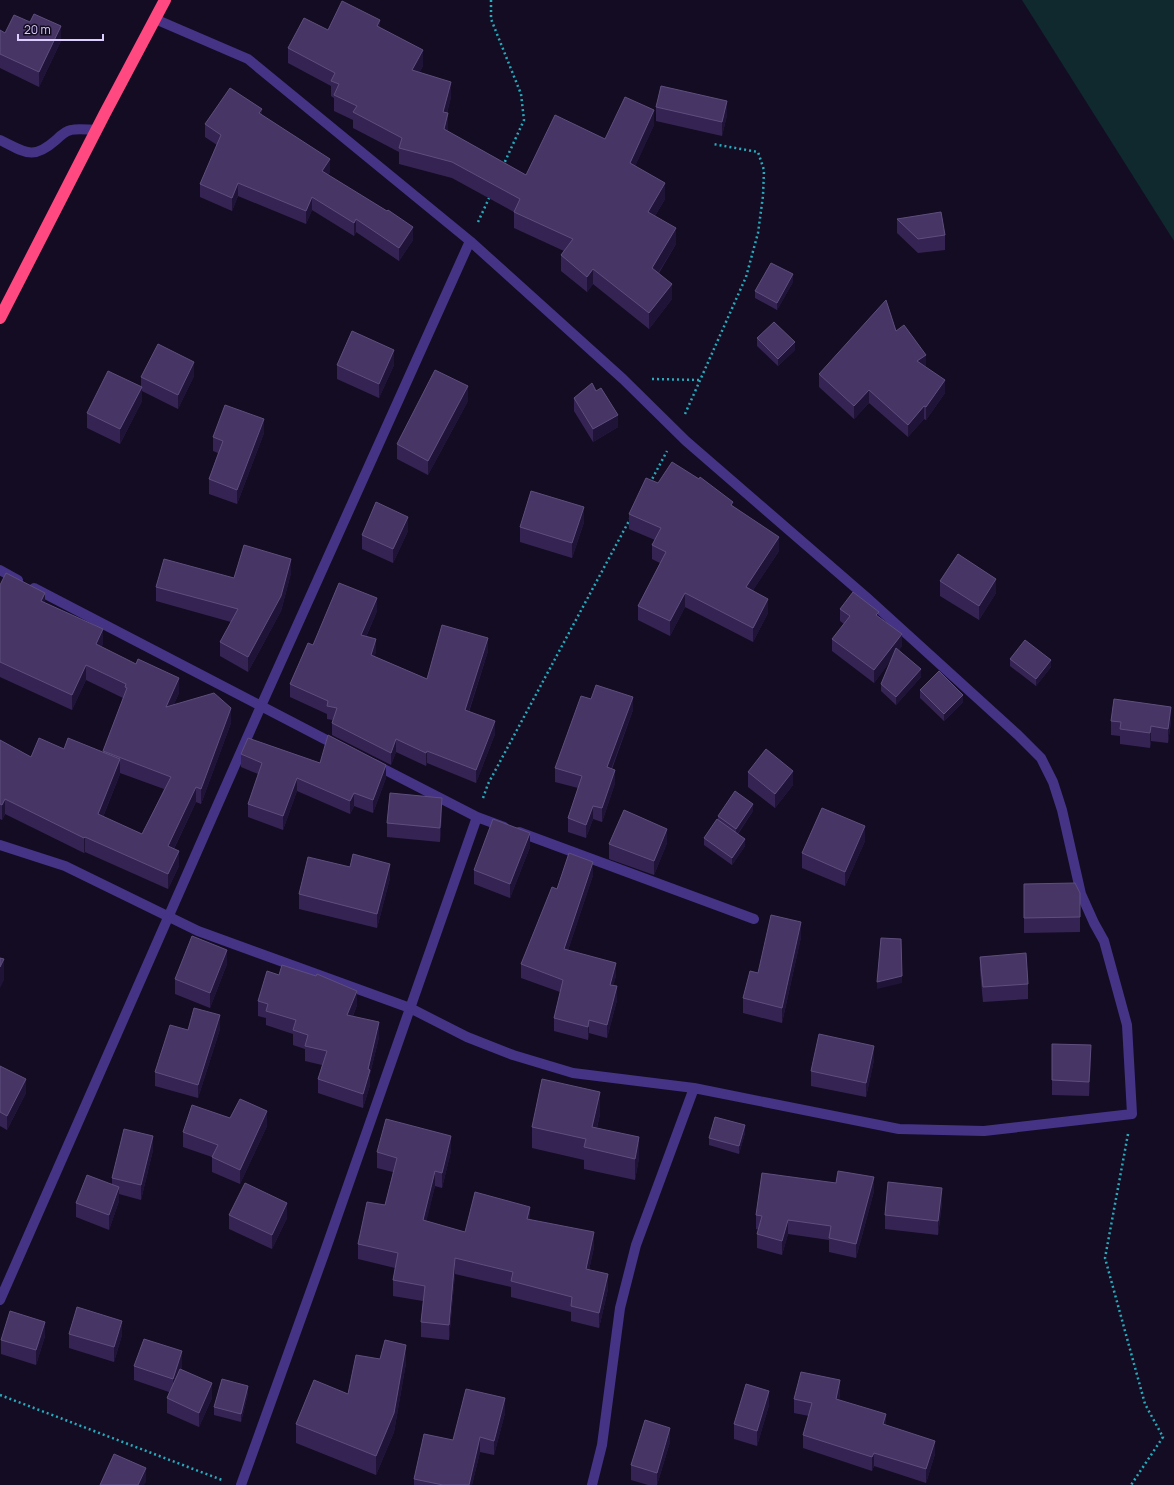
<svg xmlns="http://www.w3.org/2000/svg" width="1174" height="1485" viewBox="0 0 1174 1485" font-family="Manrope,sans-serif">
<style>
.green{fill:#0f292e}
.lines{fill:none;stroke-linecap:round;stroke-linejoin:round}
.path{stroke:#25abbc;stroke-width:2.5;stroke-dasharray:2 3;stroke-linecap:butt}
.minor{stroke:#453386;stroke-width:10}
.highway{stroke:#ff4980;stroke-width:12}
.wall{fill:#352453;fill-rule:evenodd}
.shaded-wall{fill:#201338}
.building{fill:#473665;stroke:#5e4e7e}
</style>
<rect width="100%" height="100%" fill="#140c23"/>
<path class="green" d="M1022 0H1174V241Z"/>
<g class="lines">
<path class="path" d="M491 0V19L521 94 524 120 503 166
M478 222 490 196
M652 379 700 380
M685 414 746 277 758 233 763 196 764 170 758 152 713 144
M650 483 667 451
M483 798 488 784 630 519
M1128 1134 1105 1258 1145 1404 1163 1437 1131 1485
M0 1395 222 1480"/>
<path class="minor" d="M0 140C25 152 32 161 56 140 60 136 65 131 71 130 79 128 89 130 97 130
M0 570 18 580
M34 588 261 706 470 241
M374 764 477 817 504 827
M519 832 754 919
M0 845 65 866 198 931 410 1008 467 1037 513 1055 573 1073 694 1088 899 1129 984 1131 1132 1114 1127 1025 1104 941 1094 923 1081 894 1062 810 1053 782 1041 758 1018 735 865 596 686 441 623 379 470 241 248 59 155 19
M0 1300 261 706 338 746
M241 1485 324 1254 477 817
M592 1485 602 1445 620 1308 636 1245 694 1088"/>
<path class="highway" d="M0 318 104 115 165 0"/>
</g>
<path class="wall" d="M30 22 61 41 39 87 0 68V30L5 33Z
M380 28 423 66 419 73 451 97 447 113 448 129 447 131 526 175 605 139 654 125 635 166 665 199 655 216 676 244 659 273 672 299 649 329 593 284 587 292 561 271V255L564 251 514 228V212L452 178 399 164V152L353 128V120L334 111V98L331 96V86L288 63V48L328 30Z
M656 107 727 115 722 136 656 121Z
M262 115 330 172 328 175 413 240 399 261 356 232 354 236 312 210 306 224 238 196 232 211 200 197V184L217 145 205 137V124Z
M897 219 945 235V250L918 253 897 233Z
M793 282 777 310 755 298V291Z
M896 331 926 367 945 393 926 420 924 419 908 437 869 403 854 419 819 387V374Z
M757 338 795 350 778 366 757 346Z
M337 365H394L379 398 337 379Z
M194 376 178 409 142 391V401L120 444 87 428V413L141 387V377Z
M596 391 618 427 593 442 574 411V398Z
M468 401 428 475 397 459V444Z
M264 433 237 504 209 494V479L218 453 213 451V437Z
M658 483 733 506 779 551 753 590 768 613 753 642 685 607 670 636 638 620V606L660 563 652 559V545L655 540 629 529V514Z
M584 522 572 558 520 542V527Z
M408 531 393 563 362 549V535Z
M291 573 281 611 248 672 220 656V642L231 622 156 601V587L234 578Z
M940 581 996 593 979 620 940 596Z
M0 585 45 603 103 644 101 647 179 693 174 704 231 723 201 804 196 802 174 849 179 866 168 889 85 852 84 853 5 814 2 820 0 819V740L31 757 64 749 103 752 123 698 86 680 72 710 0 677ZM120 773 164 789 142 834 103 817 120 774Z
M840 609 879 617 902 646 899 650 921 677 896 705 881 691V684L891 660 874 683 832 651V639L844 624 840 621Z
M377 611 366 637 376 652 374 656 427 679 488 651 469 712 495 734 476 783 427 763 426 766 396 752 391 765 332 735V723L333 720 327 719V714L290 697V684L313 645Z
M1010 659 1051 667 1036 686 1010 666Z
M920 690 963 702 944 721 920 698Z
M591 699 633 710 612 769 615 783 602 822 593 819 586 838 568 832V818L578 788 555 782V768Z
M1111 721H1171L1168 743 1151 741 1150 748 1120 744V736L1111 735Z
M241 754 320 763 386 778 373 813 354 806 350 814 297 791 283 830 248 817V804L258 774 241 767Z
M748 772 793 785 775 808 748 787Z
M753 811 738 834 745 846 732 865 704 845V838L718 820V816Z
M442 813 440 842 387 837V823Z
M865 841 845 886 802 868V853Z
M667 843 654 875 609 859V844Z
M530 847 510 898 474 884V870Z
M593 875 568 950 616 976 613 985 617 1000 607 1038 589 1033 588 1040 554 1031V1018L560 992 521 978V964L557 889Z
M390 878 377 928 299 909V894Z
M1024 884 1080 893V932L1024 933Z
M801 937 782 1023 743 1013V998Z
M980 957 1028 984V999L983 1002 980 971Z
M227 964 210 1008 175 994V979Z
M258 1001 357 1005 353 1016 379 1037 370 1074V1085L363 1108 318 1093V1079L322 1065 305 1061V1049L293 1045V1034L266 1025V1018L258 1016Z
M220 1029 198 1098 155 1086V1072L188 1030Z
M1091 1059 1089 1096 1052 1095V1080Z
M874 1060 866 1097 811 1086V1071Z
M0 1066 26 1093 7 1130 0 1126Z
M600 1114 597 1128 639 1158 635 1180 584 1169V1160L532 1148V1127Z
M230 1118 267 1126 240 1184 212 1172V1157L183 1147V1132Z
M745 1133 739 1154 709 1145V1138Z
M153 1150 141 1200 119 1194V1201L109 1230 76 1217V1203L112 1184V1178Z
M451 1151 442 1188 435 1186 426 1221 465 1232 530 1219 594 1247 589 1270 608 1289 599 1328 571 1321V1312L511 1297V1287L455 1274 449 1340 421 1337V1322L423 1301 393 1296V1280L395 1268 358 1259V1244L385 1205 393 1172 377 1168V1152Z
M874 1191 856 1258 829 1252V1240L788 1234 782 1255 757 1248V1234L759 1230 756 1229V1215Z
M942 1203 938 1235 885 1229V1215Z
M229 1215 287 1218 272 1249 229 1229Z
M69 1334 122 1335 114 1362 69 1348Z
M45 1336 36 1365 1 1354V1340Z
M406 1363 394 1432 376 1475 296 1443V1424L348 1394Z
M134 1366H182L181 1369 212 1398 199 1427 167 1413V1398L169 1392 134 1380Z
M248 1393 241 1422 214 1415V1407Z
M840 1394 839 1400 886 1425 935 1454 926 1483 874 1466 872 1471 803 1448V1435L809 1416 794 1413V1399Z
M769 1405 757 1446 734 1439V1424Z
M505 1413 494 1455 480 1452 472 1485H414V1479L453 1440Z
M670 1442 657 1485H648L631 1480V1465Z"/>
<path class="shaded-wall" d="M380 20V35L377 26Z
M61 26V41L39 87V72Z
M423 50V66L412 86V70Z
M451 82V97L443 128V112Z
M727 101V115L722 136V122Z
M262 109V122L259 113Z
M654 110V125L630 178V163Z
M448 113V129L444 145V129Z
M330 159V172L322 184V171Z
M238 183V196L232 211V198Z
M665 183V199L648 228V212Z
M312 197V210L306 224V211Z
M356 219V232L354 236V223Z
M413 227V240L399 261V248Z
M676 228V244L652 283V268Z
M593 269V284L587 292V277Z
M793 274V282L777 310V303Z
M672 284V299L649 329V313Z
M795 342V350L778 366V359Z
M394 350V365L379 398V384Z
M926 355V368L917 361Z
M194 362V376L178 409V395Z
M945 380V393L926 420V407Z
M468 386V401L428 475V461Z
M142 387V401L120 444V429Z
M869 390V403L854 419V406Z
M924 406V419L908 437V425Z
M618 415V427L593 442V429Z
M264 419V433L237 504V490Z
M584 507V522L572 558V543Z
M408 517V531L393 563V549Z
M779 537V551L746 601V587Z
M291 559V573L281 611 248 672V657Z
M996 579V593L979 620V606Z
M45 593V608L41 601Z
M685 593V607L670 636V621Z
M377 598V611L361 648V635Z
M768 599V613L753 642V628Z
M103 629V644L96 659V644Z
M902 634V646L874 683V670Z
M488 638V651L465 723V710Z
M376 639V652L371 668V655Z
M1051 660V667L1036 686V679Z
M86 665V680L72 710V695Z
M921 669V677L896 705V697Z
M179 678V693L166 722V707Z
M963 695V702L944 721V714Z
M633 697V710L607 780V767Z
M1171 707V721L1168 743V729Z
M231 708V723L201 804V789Z
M495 721V734L476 783V770Z
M1151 726V741L1150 748V733Z
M396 739V752L391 765V753Z
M427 751V763L426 766V753Z
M120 759V774L98 829V814Z
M386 765V778L373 813V800Z
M615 770V783L602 822V808Z
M793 771V785L775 808V794Z
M297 778V791L283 830V816Z
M196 787V802L168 861V846Z
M354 793V806L350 814V801Z
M442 798V813L440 842V828Z
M5 799V814L2 820V805Z
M753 804V811L736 836V829Z
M593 806V819L586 838V825Z
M865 826V841L845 886V872Z
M667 829V843L654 875V861Z
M530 833V847L510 898V884Z
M85 837V852L84 853V838Z
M745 839V846L732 865V858Z
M179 851V866L168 889V874Z
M593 862V875L564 962V949Z
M390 864V878L377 928V914Z
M801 922V937L782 1023V1008Z
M227 950V964L210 1008V993Z
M4 959V980L0 988V967Z
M616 963V976L610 998V985Z
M902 976V983L877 989V982Z
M617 986V1000L607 1038V1025Z
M357 991V1005L347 1030V1015Z
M220 1015V1029L198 1098V1085Z
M589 1020V1033L588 1040V1027Z
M379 1022V1037L370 1074V1085L363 1108V1094Z
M1091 1045V1059L1089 1096V1082Z
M874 1046V1060L866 1097V1083Z
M26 1079V1093L7 1130V1116Z
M600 1092V1114L592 1148V1127Z
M267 1111V1126L240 1184V1170Z
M745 1125V1133L739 1154V1146Z
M153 1136V1150L141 1200V1185Z
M451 1136V1151L442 1188V1173Z
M639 1137V1158L635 1180V1159Z
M435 1171V1186L423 1236V1220Z
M874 1177V1191L856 1258V1244Z
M119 1187V1201L109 1230V1215Z
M942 1188V1203L938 1235V1221Z
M287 1203V1218L272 1249V1235Z
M530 1207V1222L527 1219Z
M788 1220V1234L782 1255V1241Z
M594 1232V1247L586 1284V1269Z
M455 1258V1274L449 1340V1325Z
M608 1274V1289L599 1328V1313Z
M122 1321V1335L114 1362V1347Z
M45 1322V1336L36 1365V1350Z
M406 1345V1363L394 1432 376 1475V1456Z
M182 1351V1366L173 1393V1379Z
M840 1380V1394L836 1412V1399Z
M212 1383V1398L199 1427V1413Z
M248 1386V1393L241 1422V1414Z
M769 1391V1405L757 1446V1431Z
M505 1398V1413L494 1455V1441Z
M886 1414V1428L883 1424Z
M670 1428V1442L657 1485V1473Z
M480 1437V1452L472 1485H469Z
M935 1441V1454L926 1483V1469Z
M874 1453V1466L872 1471V1457Z
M146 1468V1482L144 1485H138Z"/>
<path class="building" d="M342 1 380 20 377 26 423 50 412 70 451 82 443 112 448 113 444 129 526 175 555 115 605 139 625 97 654 110 630 163 665 183 648 212 676 228 652 268 672 284 649 313 593 269 587 277 561 255 573 239 514 212 520 199 452 162 399 148 402 138 353 112 357 106 334 95 339 84 331 81 335 73 288 48 304 18 328 30Z
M34 14 61 26 39 72 0 54V30L5 33 14 15 30 22Z
M661 86 727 101 722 122 656 107Z
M230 88 262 109 259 113 330 159 322 171 387 211 388 210 413 227 399 248 356 219 354 223 312 197 306 211 238 183 232 198 200 184 221 135 205 124Z
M941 212 945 235 918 239 897 219Z
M771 263 793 274 777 303 755 291Z
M886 300 896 331 904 325 926 355 917 361 945 380 926 407 924 406 908 425 869 390 854 406 819 374Z
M774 322 795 342 778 359 757 338Z
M352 331 394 350 379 384 337 365Z
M158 344 194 362 178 395 141 377Z
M435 370 468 386 428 461 397 444Z
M108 371 142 387 120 429 87 413Z
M592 383 596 391 601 388 618 415 593 429 574 398Z
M225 405 264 419 237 490 209 479 223 441 213 437Z
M672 462 699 479 700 477 733 502 731 505 779 537 746 587 768 599 753 628 685 593 670 621 638 606 666 552 652 545 661 528 629 514 646 478 658 483Z
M531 491 584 507 572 543 520 527Z
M376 502 408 517 393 549 362 535Z
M244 545 291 559 281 596 248 657 220 642 238 609 156 587 164 559 234 578Z
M958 554 996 579 979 606 940 581Z
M6 573 45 593 41 601 103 629 96 644 136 664 138 659 179 678 166 707 214 693 231 708 201 789 196 787 168 846 179 851 168 874 85 837 84 838 5 799 2 805 0 804V740L31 757 39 738 64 749 68 738 120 759 98 814 142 834 171 777 103 751 127 688 125 687 126 684 86 665 72 695 0 662V585Z
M339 583 377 598 361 635 376 639 371 655 427 679 442 625 488 638 465 710 495 721 476 770 427 751 426 753 396 739 391 753 332 723 337 708 327 706 328 701 290 684 308 643 313 645Z
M853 592 879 612 876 615 902 634 874 670 832 639 850 616 840 609Z
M1025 640 1051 660 1036 679 1010 659Z
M896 648 921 669 896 697 881 684Z
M939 671 963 695 944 714 920 690Z
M596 685 633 697 607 767 615 770 602 808 593 806 586 825 568 818 582 776 555 768 581 696 591 699Z
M1114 699 1171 707 1168 729 1151 726 1150 733 1120 729 1121 722 1111 721Z
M328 735 386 765 373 800 354 793 350 801 297 778 283 816 248 804 262 763 241 754 248 738 320 763Z
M766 749 793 771 775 794 748 772Z
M735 791 753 804 736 829 718 816Z
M390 793 442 798 440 828 387 823Z
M822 808 865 826 845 872 802 853Z
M624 810 667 829 654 861 609 844Z
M493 819 530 833 510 884 474 870Z
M717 819 745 839 732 858 704 838Z
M569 853 593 862 564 949 616 963 610 985 617 986 607 1025 589 1020 588 1027 554 1018 563 980 521 964 552 887 557 889Z
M353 854 390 864 377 914 299 894 308 857 350 867Z
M1075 883 1080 893V917L1024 918V884Z
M771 915 801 922 782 1008 743 998 750 971 758 973Z
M192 936 227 950 210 993 175 979Z
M881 938 901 939 902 976 877 982Z
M1026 953 1028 984 983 987 980 957Z
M0 958 4 959 0 967Z
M282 965 316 976 317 974 357 991 347 1015 379 1022 368 1069 370 1070 363 1094 318 1079 327 1051 305 1046 308 1035 293 1030 296 1020 266 1011 268 1004 258 1001 267 971 279 975Z
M194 1008 220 1015 198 1085 155 1072 170 1025 188 1030Z
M819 1034 874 1046 866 1083 811 1071Z
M1052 1044 1091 1045 1089 1082 1052 1080Z
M0 1066 26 1079 7 1116 0 1112Z
M542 1079 600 1092 592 1127 639 1137 635 1159 584 1147 586 1139 532 1127Z
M240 1099 267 1111 240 1170 212 1157 218 1145 183 1132 192 1105 230 1118Z
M715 1117 745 1125 739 1146 709 1138Z
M386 1119 451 1136 442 1173 435 1171 423 1220 465 1232 475 1192 530 1207 527 1219 594 1232 586 1269 608 1274 599 1313 571 1306 572 1297 511 1281 513 1272 455 1258 449 1325 421 1322 425 1286 393 1280 398 1253 358 1244 367 1202 385 1205 397 1158 377 1152Z
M124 1129 153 1136 141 1185 112 1178Z
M838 1171 874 1177 856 1244 829 1238 831 1226 788 1220 782 1241 757 1234 762 1216 756 1215 762 1173 836 1183Z
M87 1175 119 1187 109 1215 76 1203Z
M888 1182 942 1188 938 1221 885 1215Z
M245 1183 287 1203 272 1235 229 1215Z
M77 1307 122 1321 114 1347 69 1334Z
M10 1311 45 1322 36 1350 1 1340Z
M144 1339 182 1351 173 1379 134 1366Z
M385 1340 406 1345 394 1413 376 1456 296 1424 314 1380 348 1394 356 1355 380 1359Z
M180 1369 212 1383 199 1413 167 1398Z
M801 1372 840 1380 836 1399 886 1414 883 1424 935 1441 926 1469 874 1453 872 1457 803 1435 812 1403 794 1399Z
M222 1379 248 1386 241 1414 214 1407Z
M746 1384 769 1391 757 1431 734 1424Z
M466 1389 505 1398 494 1441 480 1437 469 1485H443L414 1479 424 1434 453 1440Z
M645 1420 670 1428 657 1473 631 1465Z
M114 1454 146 1468 138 1485H100Z"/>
<path d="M18 34v6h85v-6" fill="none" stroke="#dcceff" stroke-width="2"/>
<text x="24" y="34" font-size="12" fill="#dcceff" stroke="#140c23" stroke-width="3" paint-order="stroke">20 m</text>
</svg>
